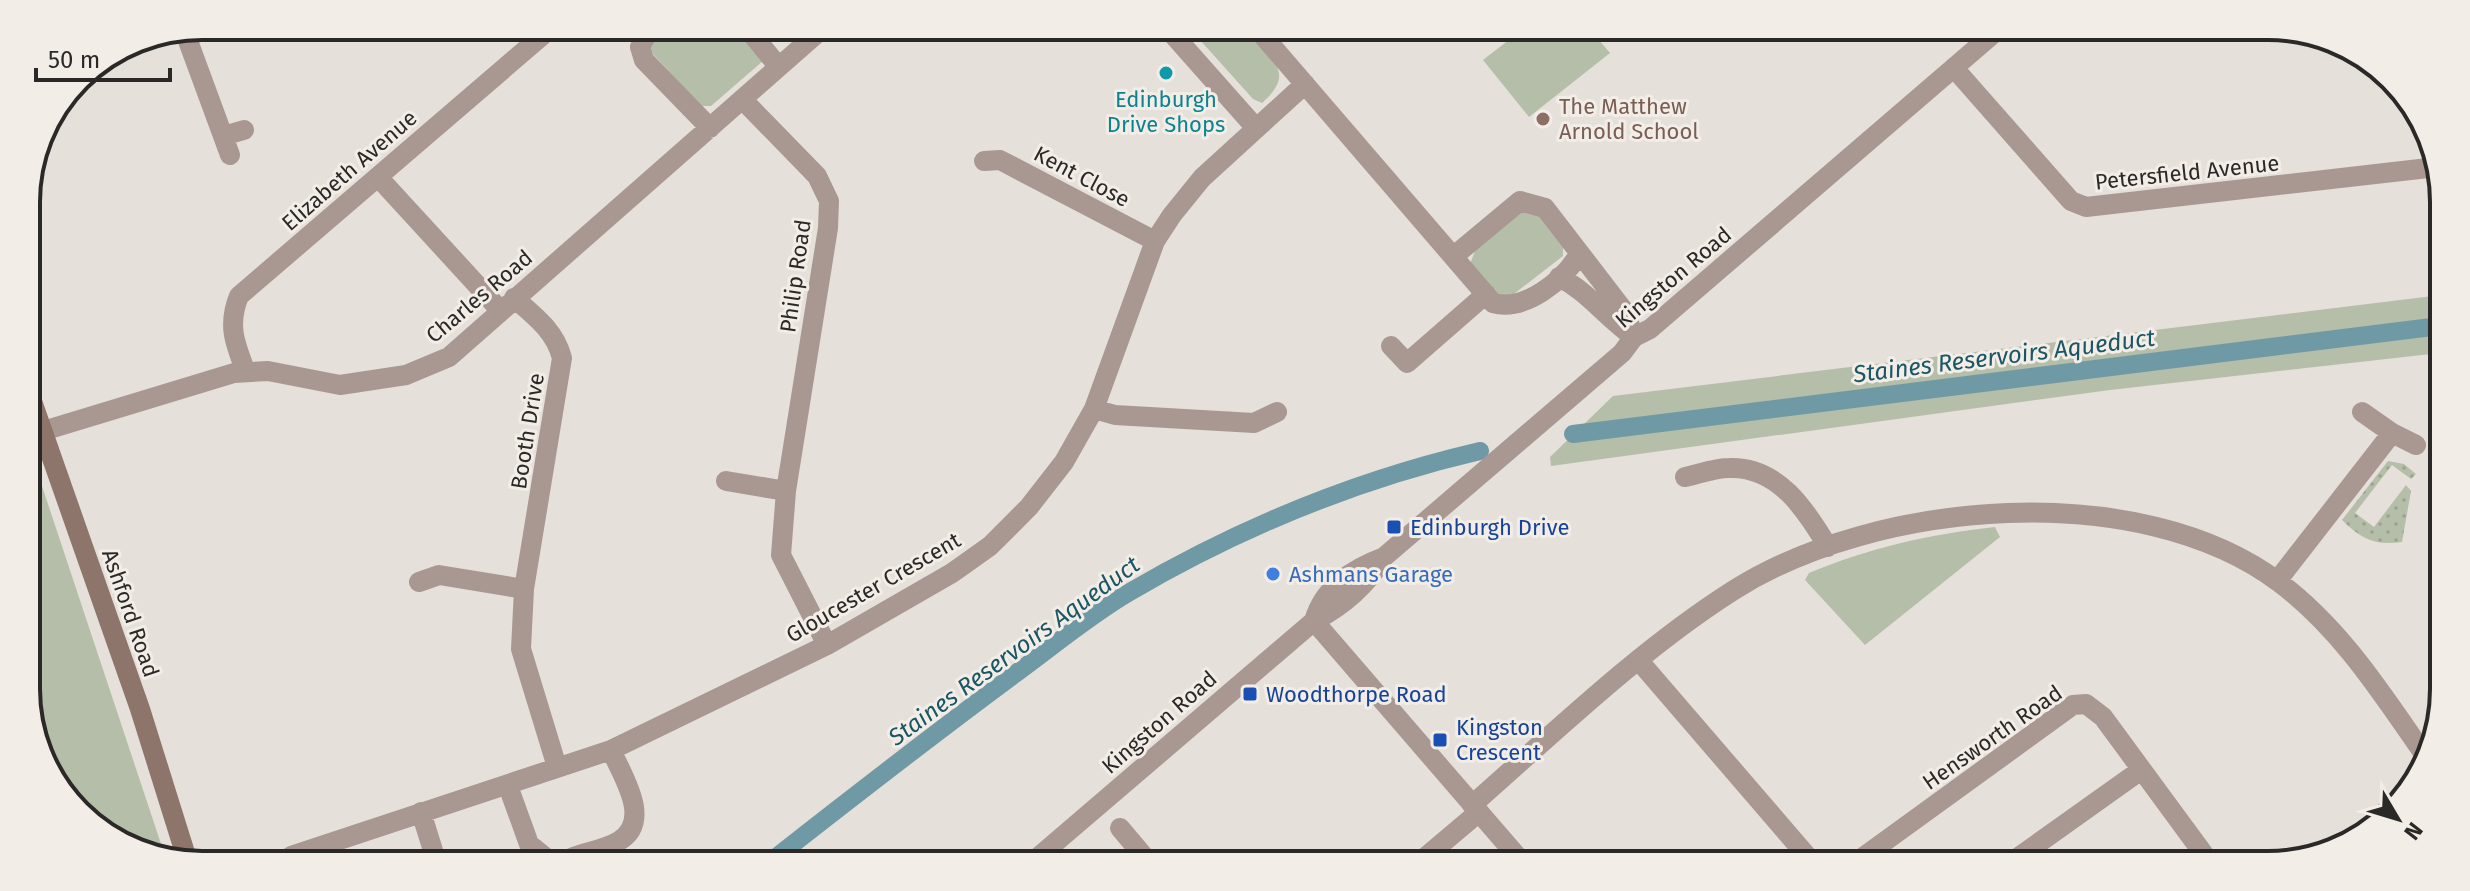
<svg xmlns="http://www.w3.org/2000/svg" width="2470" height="891" viewBox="0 0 2470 891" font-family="'Fira Sans',sans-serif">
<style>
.grass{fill:#b5bea9}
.park{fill:url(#park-dots)}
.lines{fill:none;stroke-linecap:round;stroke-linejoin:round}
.canal{stroke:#6e99a5;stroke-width:18}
.minor{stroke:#a99892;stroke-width:20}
.tertiary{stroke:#a99892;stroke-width:20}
.secondary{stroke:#8d756b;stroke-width:20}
.culture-dot{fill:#0f9aa8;stroke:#f3ede7;stroke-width:3}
.education-dot{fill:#8d6e63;stroke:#f3ede7;stroke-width:3}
.transit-dot{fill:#1a4fb4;stroke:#f3ede7;stroke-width:3}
.shop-dot{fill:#3f7fe0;stroke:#f3ede7;stroke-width:3}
.labels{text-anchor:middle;stroke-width:6;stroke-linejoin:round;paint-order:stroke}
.culture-label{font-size:22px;fill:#0d838f;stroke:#f3ede7}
.education-label{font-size:22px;fill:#785e54;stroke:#f3ede7;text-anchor:start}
.street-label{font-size:22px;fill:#2b2927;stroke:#f3ede7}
.transit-label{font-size:22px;fill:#164399;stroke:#f3ede7;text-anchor:start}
.shop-label{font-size:22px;fill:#366cbe;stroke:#f3ede7;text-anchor:start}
.water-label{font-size:24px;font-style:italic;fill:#1a5664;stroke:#f3ede7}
.rim{fill:none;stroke:#2b2927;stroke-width:4}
</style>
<defs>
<pattern id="park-dots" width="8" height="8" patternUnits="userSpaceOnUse" patternTransform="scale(2)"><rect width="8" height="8" fill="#b5bea9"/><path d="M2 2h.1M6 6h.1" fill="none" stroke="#9ca391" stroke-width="1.8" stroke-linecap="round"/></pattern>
</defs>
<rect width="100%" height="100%" fill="#e6e0da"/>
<path class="grass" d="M663 28H734L764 60 711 106H701L652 53 649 46Z
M1191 30 1245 31C1270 59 1298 71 1262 103L1253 99Z
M1519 32H1592L1610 53 1529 117 1483 60Z
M1518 210 1536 211 1563 245V256L1510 297 1502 298 1470 264 1475 251Z
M2441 295 2440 353 2110 390 1551 466 1550 457 1613 396Z
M28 444 165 856H146L70 805 29 723Z
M1995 527 2000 537 1865 645 1805 580 1809 573C1869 548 1930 534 1995 527Z"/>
<path class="park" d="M2388 461 2404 464 2416 474 2411 479 2392 465 2355 513 2374 527 2406 485 2411 491 2402 542C2376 546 2361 539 2342 520Z"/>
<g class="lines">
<path class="canal" d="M1573 434 2440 326
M775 858C854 796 934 734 1015 674 1052 647 1089 616 1128 593 1239 528 1355 480 1480 451"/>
<path class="minor" d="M650 28 640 47 644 60 710 128
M747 28 778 66
M184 30 230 155
M1169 30 1255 127
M1259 31 1493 303C1525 312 1564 280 1579 254
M1954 68 2071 201 2086 207 2437 167
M743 100 817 176 829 201 828 228 786 491 781 555 827 645
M223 136 244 130
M984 161 1000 160 1155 241
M378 177 500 310
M1454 256 1520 201 1545 208 1625 312 1634 337
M1559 277C1589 292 1606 318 1634 337
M514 298C535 316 555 331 562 358L524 589 521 649 557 767
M1391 346 1407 363 1486 294
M246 372C235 344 227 325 239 296L551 28
M1094 409 1115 415 1254 423 1277 412
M2362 412 2392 433 2416 445
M43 431 234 373 268 371 340 385 406 375 449 357 822 29
M1685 477C1699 474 1715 468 1729 468 1778 466 1806 510 1828 547
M726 481 786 491
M2277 581 2392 433
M419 582 439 575 524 589
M1640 662 1813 863
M508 786 529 844 545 857
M1472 805C1555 732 1641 649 1734 590 1876 500 2140 477 2280 583 2342 630 2382 694 2426 757
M421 812 435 857
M1120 828 1147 860
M291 856 611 750 827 645 952 573 990 546 1029 507 1064 462 1094 409 1155 241 1172 215 1202 178 1305 84
M571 858C586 852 606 849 619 841 653 821 622 775 611 750
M1421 861 1479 812
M1855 863 2073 705 2086 704 2103 717 2211 864
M2009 864 2141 770"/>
<path class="tertiary" d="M1314 621 1522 862
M1314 621C1324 587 1352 569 1384 557
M1036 859 1314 621C1343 606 1367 585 1384 557L1622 353 1634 337 1650 329 1993 34"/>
<path class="secondary" d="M27 387 140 709 186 856"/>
</g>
<circle class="culture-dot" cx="1166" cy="73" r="8"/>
<circle class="education-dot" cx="1543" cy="119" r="8"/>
<g class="transit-dot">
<rect x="1386" y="519" width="16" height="16" rx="4"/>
<rect x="1242" y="686" width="16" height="16" rx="4"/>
<rect x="1432" y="732" width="16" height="16" rx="4"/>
</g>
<circle class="shop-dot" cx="1273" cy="574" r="8"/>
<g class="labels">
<g class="culture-label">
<text x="1166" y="107">Edinburgh<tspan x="1166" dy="25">Drive Shops</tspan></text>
</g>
<g class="education-label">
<text x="1559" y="114">The Matthew<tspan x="1559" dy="25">Arnold School</tspan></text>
</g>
<g class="street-label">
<text transform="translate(349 170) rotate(-41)" y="8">Elizabeth Avenue</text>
<text transform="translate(2187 172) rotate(-6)" y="8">Petersfield Avenue</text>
<text transform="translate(1082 176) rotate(28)" y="8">Kent Close</text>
<text transform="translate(795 276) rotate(-82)" y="8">Philip Road</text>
<text transform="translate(1673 277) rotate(-40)" y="8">Kingston Road</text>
<text transform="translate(479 296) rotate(-40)" y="8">Charles Road</text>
<text transform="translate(527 431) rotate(-81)" y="8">Booth Drive</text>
<text transform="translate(873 587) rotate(-30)" y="8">Gloucester Crescent</text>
<text transform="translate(131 613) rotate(71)" y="8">Ashford Road</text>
<text transform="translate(1159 722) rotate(-41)" y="8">Kingston Road</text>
<text transform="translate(1992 737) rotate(-35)" y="8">Hensworth Road</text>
</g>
<g class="transit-label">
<text x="1410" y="535">Edinburgh Drive</text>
<text x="1266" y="702">Woodthorpe Road</text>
<text x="1456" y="735">Kingston<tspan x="1456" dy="25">Crescent</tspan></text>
</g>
<g class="shop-label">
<text x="1289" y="582">Ashmans Garage</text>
</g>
<g class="water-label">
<text transform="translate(2004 356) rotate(-7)" y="8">Staines Reservoirs Aqueduct</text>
<text transform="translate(1014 651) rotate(-36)" y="8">Staines Reservoirs Aqueduct</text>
</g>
</g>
<path d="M0 0H2470V891H0ZM202 40H2268A162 162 0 0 1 2430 202V689A162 162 0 0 1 2268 851H202A162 162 0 0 1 40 689V202A162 162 0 0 1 202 40Z" fill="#f3ede7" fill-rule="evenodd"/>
<path class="rim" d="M202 40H2268A162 162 0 0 1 2430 202V689A162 162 0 0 1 2268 851H202A162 162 0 0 1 40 689V202A162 162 0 0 1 202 40Z"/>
<g transform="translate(2398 819) rotate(128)" stroke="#f3ede7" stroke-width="6" paint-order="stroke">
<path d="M0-6L14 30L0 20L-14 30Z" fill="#2b2927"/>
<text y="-12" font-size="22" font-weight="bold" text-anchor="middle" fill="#2b2927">N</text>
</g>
<path d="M36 68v12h134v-12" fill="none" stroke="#2b2927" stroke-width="4"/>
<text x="48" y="68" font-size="24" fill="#2b2927" stroke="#f3ede7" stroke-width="6" paint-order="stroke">50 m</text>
</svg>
